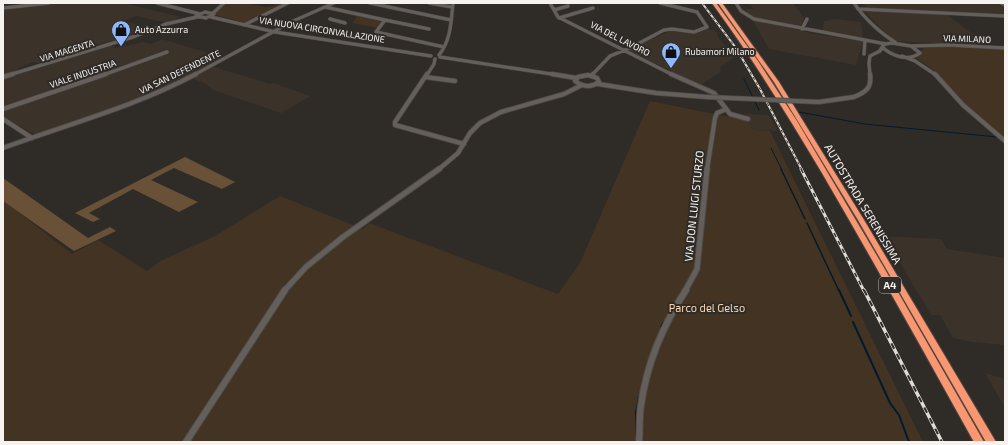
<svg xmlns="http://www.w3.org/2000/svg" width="1008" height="445" viewBox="0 0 1008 445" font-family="'Exo 2',sans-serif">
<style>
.built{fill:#3b322a}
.green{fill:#433322}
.forest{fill:#695138}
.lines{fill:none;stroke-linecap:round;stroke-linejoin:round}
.stream-far2{stroke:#031a2e;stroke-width:1}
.stream-far1{stroke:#031a2e;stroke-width:1.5}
.stream{stroke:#031a2e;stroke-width:2}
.minor-far3-casing{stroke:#4c4946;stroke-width:4}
.minor-far2-casing{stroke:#4c4946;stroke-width:5.5}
.minor-far1-casing{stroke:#4c4946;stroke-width:7}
.minor-casing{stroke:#4c4946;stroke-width:8}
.highway-casing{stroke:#4c4946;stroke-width:2}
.minor-far3{stroke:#645f5b;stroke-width:3}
.minor-far2{stroke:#645f5b;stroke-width:4}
.minor-far1{stroke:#645f5b;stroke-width:5}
.minor{stroke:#645f5b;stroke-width:6}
.highway{fill:#fa9670;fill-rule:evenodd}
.rail-far2-casing{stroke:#dddad7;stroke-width:2}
.rail-far1-casing{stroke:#dddad7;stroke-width:3}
.rail-casing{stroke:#dddad7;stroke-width:3.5}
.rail-far2{stroke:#2f2b27;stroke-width:1;stroke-dasharray:3;stroke-linecap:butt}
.rail-far1{stroke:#2f2b27;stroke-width:1.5;stroke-dasharray:4.5;stroke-linecap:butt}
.rail{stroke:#2f2b27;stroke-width:2;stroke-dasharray:6;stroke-linecap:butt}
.minor-bridge-casing{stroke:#4c4946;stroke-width:5.5;stroke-linecap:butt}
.minor-bridge{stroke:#645f5b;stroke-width:4}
.labels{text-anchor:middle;stroke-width:4;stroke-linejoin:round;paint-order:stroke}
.far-poi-label{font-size:9px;fill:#f5f2f0;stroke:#2f2b27;text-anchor:start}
.far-street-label{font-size:9px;fill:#f5f2f0;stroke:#2f2b27}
.shield{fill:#2f2b27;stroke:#bab6b4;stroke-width:1}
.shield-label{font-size:10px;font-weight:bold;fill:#f5f2f0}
.street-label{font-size:11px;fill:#f5f2f0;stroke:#2f2b27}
.park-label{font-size:11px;fill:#fad5b0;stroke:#2f2b27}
</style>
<rect width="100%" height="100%" fill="#2f2b27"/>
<path class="built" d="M51 3H123L181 17 166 23 137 16 123 21 152 28 131 36 83 48 38 63 34 62 20 67 15 72 3 76V8Z
M750 3H793L804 18 800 28 749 17 745 9H753Z
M862 3 998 4 1005 8V15L867 8Z
M863 10 946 14 989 46 894 41Z
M752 19 815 34 863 41 856 65 769 49Z
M834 19 861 22 863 38 822 32 824 21Z
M709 29 717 32 718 37 735 57 720 67 721 72 700 85 627 50 670 31 690 33Z
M162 39 225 58 212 66 270 84 273 83 311 96 281 113 213 90 206 84 189 77 145 98 37 134 32 133 3 116V78L110 45 117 48 143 42 151 44Z
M746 114 769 115 778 131 753 130Z
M884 236 941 239 947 249 1005 258V345L972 342 953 338 940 315H931Z
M985 373 1005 379V408Z"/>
<path class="green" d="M225 3H245L266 7 278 5 268 3H285L244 23 216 15V12Z
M345 13 383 21 377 28 352 23 357 17 344 14Z
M941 45 1005 48V140L959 99 937 73 918 59 917 58 921 55V51L924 48Z
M650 101 749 121 753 130 770 131 923 442H3V200L72 254 98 240 147 271 160 261 215 236 280 196 363 229 369 223 558 294 580 263Z"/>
<path class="forest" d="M185 157 235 182 222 189 174 168 151 180 198 202 179 212 133 189 89 213 100 219 93 222 75 213Z
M3 178 88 238 110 227 116 231 74 251 3 201Z"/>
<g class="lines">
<path class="stream-far2" d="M744 79 759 110
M799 112 865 124 997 137
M771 148 782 170"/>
<path class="stream-far1" d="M781 169 805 219
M807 223 839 291"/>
<path class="stream" d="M839 290 851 316
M853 322 890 403 899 415 909 442
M661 327 663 323
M636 435V413L639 397"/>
<g class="minor-far3-casing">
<path id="minor-far3" d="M157 3 200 14
M370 3 451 20
M429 3 452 7
M550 3 558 17 673 75
M736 3 741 11 754 19 886 44
M854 3C864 18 880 33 895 42
M1001 3 1005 5
M325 7 385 20 376 32 444 47
M3 8 49 3
M858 9 1005 16
M554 10 568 6
M205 12 214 14 206 18 196 16Z
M213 13 224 3
M211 17 275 32 431 56
M559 18 593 8
M330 19 345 23
M385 20 429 29
M244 25 288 3
M802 29 807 19
M892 43 911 46 920 53C908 62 892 56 882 47L885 44Z
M911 46 949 45 1005 48
M864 54 865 40
M439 55C451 40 451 22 453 3
M902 56 915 61 936 75
M440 57 558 75
M9 75 133 37 166 24 197 17
M103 75 167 52
M194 75 291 22 334 3
M427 75 434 64 435 59
M592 75 610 56 630 48 664 30 672 29 694 32 707 27 697 12 660 3
M870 75 869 63 870 56 880 51 882 47"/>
</g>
<g class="minor-far2-casing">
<path id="minor-far2" d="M427 74 395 122V125L464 144
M552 74 576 78
M671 74 714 93 730 114 748 119
M935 74 963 105 1005 141
M588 75 597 78 599 82C591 88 583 87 575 81L578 77Z
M591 76 593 74
M3 77 13 74
M425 77 455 81
M598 84 656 93 707 97
M854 97C866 92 872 88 870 74
M3 109 106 74
M3 119 32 138
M3 148C68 124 134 107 196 74
M438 170 458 153 470 133 480 123 501 112 564 94 582 85
M707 170 715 118 717 113 724 110"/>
</g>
<g class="minor-far1-casing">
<path id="minor-far1" d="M284 291 306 267 343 237 439 169
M685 291 697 269 707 169"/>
</g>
<g class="minor-casing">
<path id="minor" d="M186 442 285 290
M639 442C640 430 639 417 641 405 647 363 663 325 686 290"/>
</g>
<g class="highway-casing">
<path id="highway" d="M712 3H716L758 61 797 121 883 266 984 442H974C924 352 874 262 822 173 787 114 753 59 712 3Z
M718 3H722L779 82 864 220 996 442H986L858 220 774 82Z"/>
</g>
<use href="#minor-far3" class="minor-far3"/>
<use href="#minor-far2" class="minor-far2"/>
<use href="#minor-far1" class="minor-far1"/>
<use href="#minor" class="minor"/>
<use href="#highway" class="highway"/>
<g class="rail-far2-casing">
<path id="rail-far2" d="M702 3 736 48 760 89 802 170"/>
</g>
<g class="rail-far1-casing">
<path id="rail-far1" d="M801 169 864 291"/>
</g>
<g class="rail-casing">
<path id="rail" d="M864 290 942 442"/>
</g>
<use href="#rail-far2" class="rail-far2"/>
<use href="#rail-far1" class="rail-far1"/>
<use href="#rail" class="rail"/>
<g class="minor-bridge-casing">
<path id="minor-bridge" d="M707 97 819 102 854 97"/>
</g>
<use href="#minor-bridge" class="minor-bridge"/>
</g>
<defs>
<g id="shop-pin" transform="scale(1)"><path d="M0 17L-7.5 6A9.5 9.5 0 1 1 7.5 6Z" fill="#8fb8fd" stroke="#2f2b27"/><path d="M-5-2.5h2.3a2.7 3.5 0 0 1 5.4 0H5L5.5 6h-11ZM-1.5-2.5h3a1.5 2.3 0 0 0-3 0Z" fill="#111"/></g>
</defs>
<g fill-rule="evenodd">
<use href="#shop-pin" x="121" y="30"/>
<use href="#shop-pin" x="671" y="52"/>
</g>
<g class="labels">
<g class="far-poi-label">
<text x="135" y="33">Auto Azzurra</text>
<text x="685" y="55">Rubamori Milano</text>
</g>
<g class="far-street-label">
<text transform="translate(322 30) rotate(9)" y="3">VIA NUOVA CIRCONVALLAZIONE</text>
<text transform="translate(620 39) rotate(27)" y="3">VIA DEL LAVORO</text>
<text transform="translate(967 39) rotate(2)" y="3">VIA MILANO</text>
<text transform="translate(67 51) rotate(-17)" y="3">VIA MAGENTA</text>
<text transform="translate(180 72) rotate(-26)" y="3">VIA SAN DEFENDENTE</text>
<text transform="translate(83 74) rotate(-19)" y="3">VIALE INDUSTRIA</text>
</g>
<rect class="shield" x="879" y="277" width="22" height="16" rx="3"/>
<g class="shield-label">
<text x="890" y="289">A4</text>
</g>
<g class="street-label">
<text transform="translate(863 204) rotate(59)" y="4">AUTOSTRADA SERENISSIMA</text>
<text transform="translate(694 206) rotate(-84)" y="4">VIA DON LUIGI STURZO</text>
</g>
<g class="park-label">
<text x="707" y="312">Parco del Gelso</text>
</g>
</g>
<rect width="1008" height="445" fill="none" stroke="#f5f2f0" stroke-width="8"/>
</svg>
